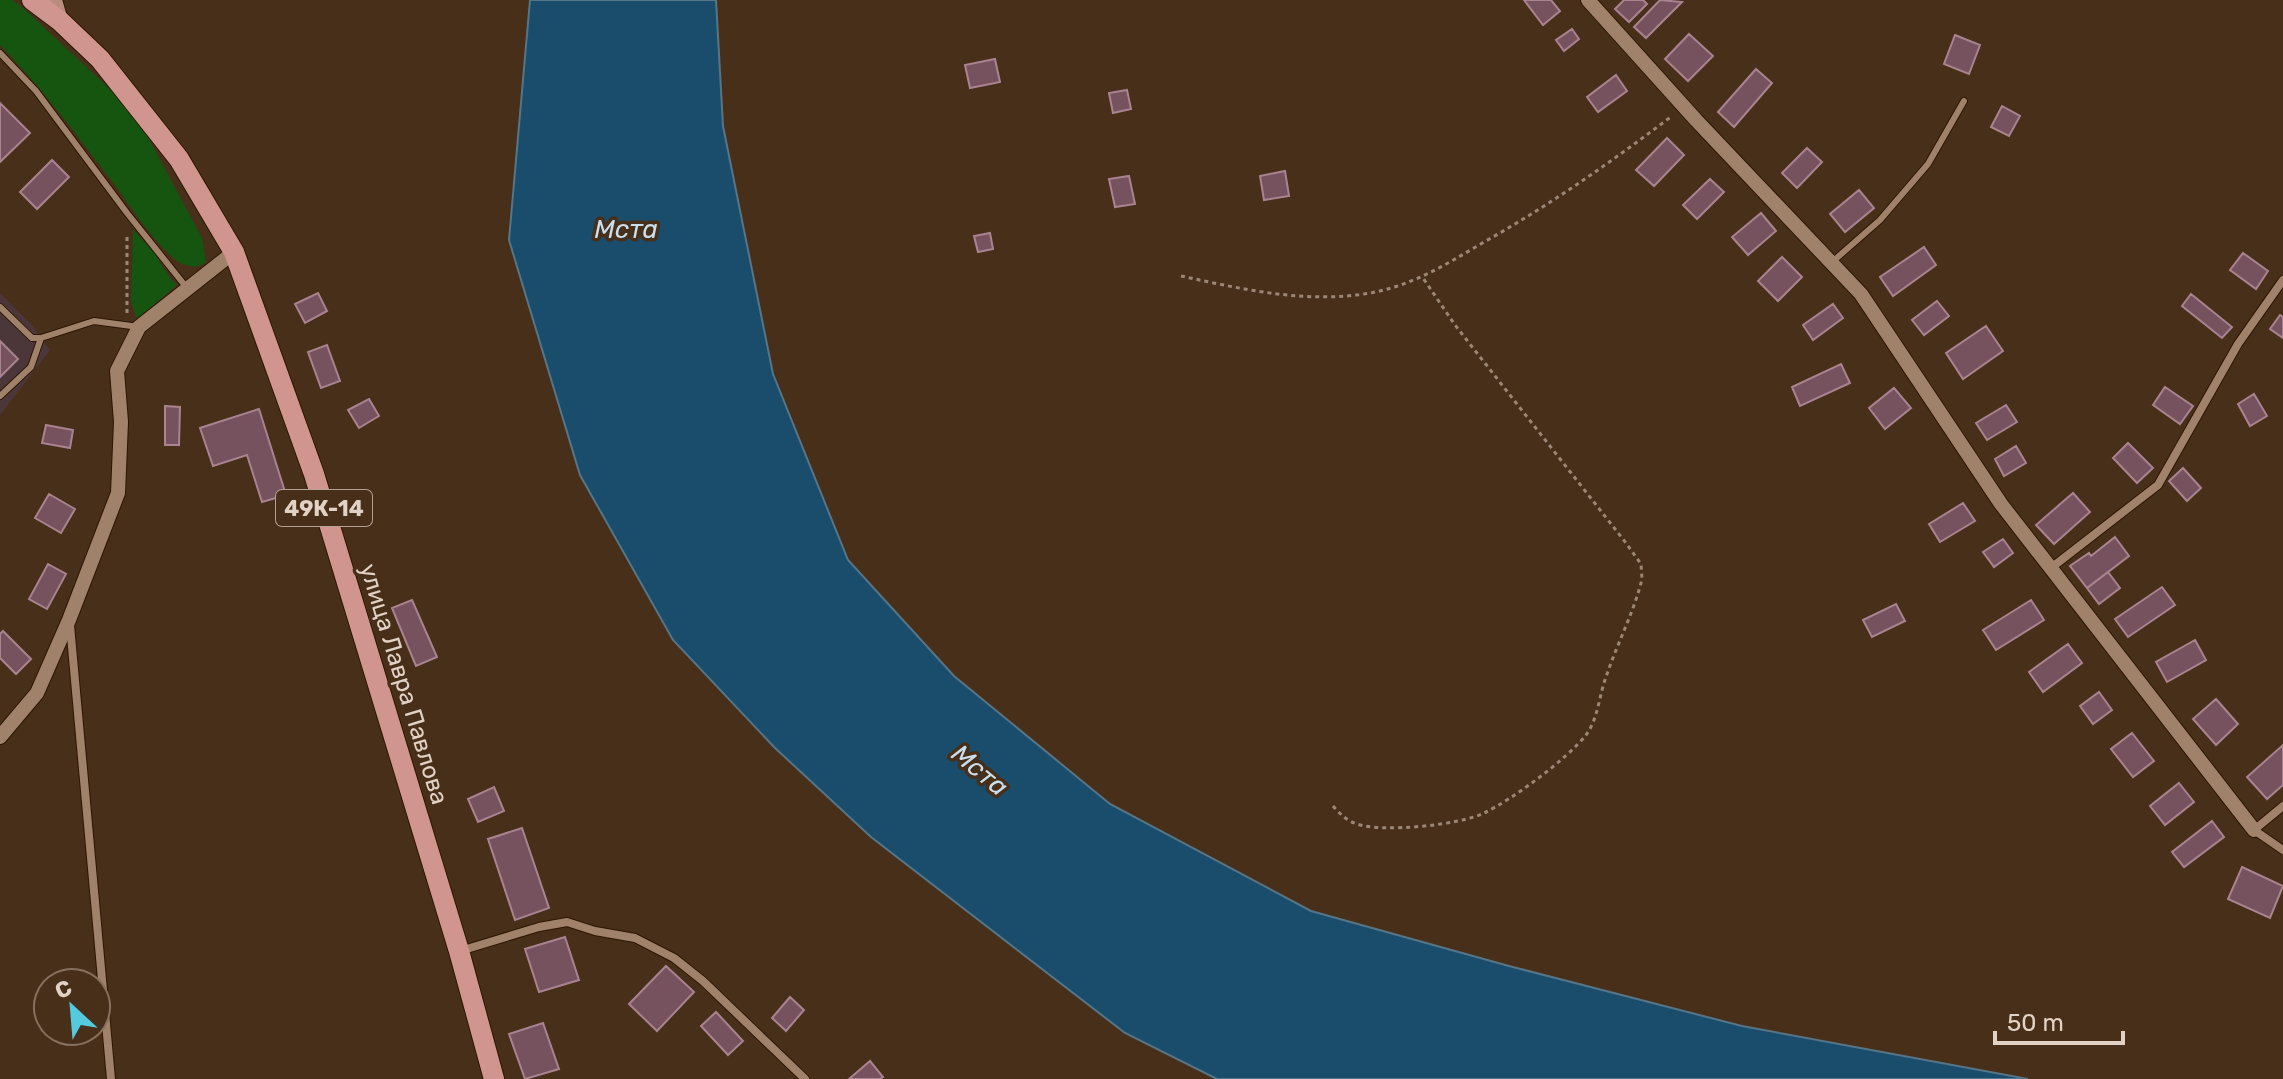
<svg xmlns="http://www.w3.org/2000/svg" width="2283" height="1079" viewBox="0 0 2283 1079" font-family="Rubik,sans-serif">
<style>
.industrial{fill:#4b373a}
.green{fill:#155510}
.water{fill:#1a4d6c;stroke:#567587;stroke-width:2}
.building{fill:#75525e;stroke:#a9838f;stroke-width:2}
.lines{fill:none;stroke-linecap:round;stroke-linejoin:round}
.service-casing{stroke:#2e1602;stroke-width:8}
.minor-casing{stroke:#2e1602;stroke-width:10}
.tertiary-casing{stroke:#2e1602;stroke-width:16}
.secondary-casing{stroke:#2e1602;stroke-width:18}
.primary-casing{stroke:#2e1602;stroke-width:22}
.path{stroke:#9b8776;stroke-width:3;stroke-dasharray:4 4;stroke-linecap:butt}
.service{stroke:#a0826b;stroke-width:6}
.minor{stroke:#a0826b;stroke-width:8}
.tertiary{stroke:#a0826b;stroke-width:14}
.secondary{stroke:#b88c7e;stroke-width:16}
.primary{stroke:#d19590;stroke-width:20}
.labels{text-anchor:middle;stroke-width:7;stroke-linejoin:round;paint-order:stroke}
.shield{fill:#482f1a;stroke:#b4a192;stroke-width:2}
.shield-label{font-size:22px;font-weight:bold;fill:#e2d2c5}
.street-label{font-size:24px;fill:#e2d2c5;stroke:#482f1a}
.water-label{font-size:26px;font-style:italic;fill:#c9deee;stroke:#482f1a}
</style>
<rect width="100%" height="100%" fill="#482f1a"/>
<path class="industrial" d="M0 293 31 324 50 350 0 415Z"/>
<path class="green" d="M0 0H12L22 7 112 91 142 126 202 238 206 262C197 269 186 267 177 261 155 244 131 207 114 184 77 135 43 90 0 45Z
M133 229 155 254 170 278 177 285 137 319 131 301Z"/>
<path class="water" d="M530 0H716L723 126 773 374 848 560 954 676 1110 804 1311 911 1509 966 1742 1026 2028 1079H1217L1125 1033 871 837 775 748 673 640 580 475 509 240Z"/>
<path class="building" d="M1524 0H1551L1560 11 1543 25Z
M1624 0H1643L1647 4 1629 22 1615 9Z
M1660 0 1682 2 1646 38 1634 27Z
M1572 29 1579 39 1564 51 1556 40Z
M1689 34 1713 56 1688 81 1665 59Z
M1955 35 1980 45 1969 74 1944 64Z
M995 59 1000 82 970 88 965 65Z
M1756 69 1772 83 1734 127 1718 112Z
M1616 75 1627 91 1598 112 1587 97Z
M1127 90 1131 109 1113 113 1109 93Z
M0 103 30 133 0 162Z
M2002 106 2020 116 2009 136 1991 127Z
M1667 138 1684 155 1654 186 1636 170Z
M1807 148 1822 162 1797 188 1782 173Z
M52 160 69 177 37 209 20 192Z
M1285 171 1289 196 1264 200 1260 176Z
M1129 176 1135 204 1115 207 1109 179Z
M1710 179 1724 192 1697 219 1683 205Z
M1859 190 1874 208 1845 232 1830 214Z
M1761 213 1776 231 1748 255 1732 237Z
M990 233 993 249 978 252 974 236Z
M1924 247 1936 265 1893 296 1880 277Z
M2243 253 2268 271 2256 289 2230 270Z
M1782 257 1802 277 1778 301 1758 281Z
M318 293 327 311 305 323 295 304Z
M2191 294 2232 327 2222 338 2182 306Z
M1937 301 1949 316 1924 335 1912 320Z
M1833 304 1843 318 1813 340 1803 325Z
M2280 315 2283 317V338L2270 329Z
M1986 326 2003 351 1963 379 1946 353Z
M0 341 18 359 0 377Z
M327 345 340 381 321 388 308 352Z
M1841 364 1850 383 1800 406 1792 387Z
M2165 387 2193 406 2180 424 2153 405Z
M1894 388 1911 408 1885 429 1869 408Z
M2254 394 2267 416 2250 426 2238 404Z
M369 399 379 416 359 428 348 410Z
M2006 405 2017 422 1987 440 1976 423Z
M165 406 180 407 179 445H165Z
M259 409 286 495 262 502 247 455 213 466 200 428Z
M46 425 73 430 70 448 42 443Z
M2128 443 2153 468 2137 483 2113 458Z
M2016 446 2026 463 2004 476 1995 459Z
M2183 468 2201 488 2187 501 2169 481Z
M2073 493 2090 512 2054 544 2036 525Z
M49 494 75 509 61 533 35 518Z
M1963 503 1975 521 1940 542 1929 524Z
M2115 537 2129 556 2087 588 2070 566 2089 553 2091 556Z
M2003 539 2013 553 1994 567 1983 552Z
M48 564 66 574 47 609 29 599Z
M2108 572 2120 588 2099 604 2087 588Z
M2162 587 2175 605 2128 637 2115 619Z
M412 600 437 657 416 666 392 608Z
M2031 600 2044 620 1996 650 1983 630Z
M1896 604 1905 621 1872 637 1863 620Z
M3 631 31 659 16 674 0 658V634Z
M2195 640 2206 660 2167 682 2156 662Z
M2068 644 2082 663 2043 692 2029 672Z
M2099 692 2112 710 2093 724 2080 706Z
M2216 699 2238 724 2216 745 2193 719Z
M2132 733 2154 761 2133 777 2111 749Z
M2283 745V785L2267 799 2247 777Z
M2179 783 2194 802 2165 825 2150 806Z
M494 787 504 811 478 822 468 799Z
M2212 821 2224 837 2184 867 2172 852Z
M522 828 549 908 515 920 488 839Z
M2242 867 2283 886 2270 918 2228 899Z
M565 937 579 980 539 992 525 949Z
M666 966 694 992 657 1031 629 1004Z
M790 997 804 1010 786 1031 772 1018Z
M716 1012 743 1041 728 1055 701 1026Z
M543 1023 559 1069 525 1079 509 1034Z
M870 1061 883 1077 880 1079H849Z"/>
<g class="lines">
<g class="service-casing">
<path id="service" d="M0 53 36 91 127 213 187 288
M1831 263 1880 220 1928 164 1964 101
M0 307 32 338H41L94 321 139 327
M0 396 31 367 41 338"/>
</g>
<g class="minor-casing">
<path id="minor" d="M2051 568 2158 485 2238 344 2283 280
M70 625 111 1079
M2283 806 2254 830 2283 850
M460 951 539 927 567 922 595 931 635 938 674 958 703 981 805 1079"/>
</g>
<g class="tertiary-casing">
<path id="tertiary" d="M1588 0 1696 120 1861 294 2001 504 2254 830
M0 737 37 693 69 620 118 493 121 422 117 371 139 327 234 252"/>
</g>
<g class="secondary-casing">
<path id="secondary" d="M54 0 60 21"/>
</g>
<g class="primary-casing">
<path id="primary" d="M32 0 60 21 100 59 179 159 234 252 314 474 459 951 494 1079"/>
</g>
<path class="path" d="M1181 276C1237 288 1297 302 1356 295 1405 290 1442 267 1484 242 1550 205 1611 162 1672 116
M127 313V233
M1333 806C1340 814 1347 821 1357 824 1382 833 1460 825 1484 813 1513 799 1566 760 1586 735 1598 719 1599 696 1606 677 1617 644 1634 612 1642 579L1641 564 1626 543 1455 325 1423 278"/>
<use href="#service" class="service"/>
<use href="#minor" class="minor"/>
<use href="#tertiary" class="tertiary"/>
<use href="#secondary" class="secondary"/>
<use href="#primary" class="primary"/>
</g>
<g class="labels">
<rect class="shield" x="276" y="490" width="96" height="36" rx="6"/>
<g class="shield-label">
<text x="324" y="516">49К-14</text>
</g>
<g class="street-label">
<text transform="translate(404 684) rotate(73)" y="8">улица Лавра Павлова</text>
</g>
<g class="water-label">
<text x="626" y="238">Мста</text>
<text transform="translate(980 770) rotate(40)" y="9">Мста</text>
</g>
</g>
<g transform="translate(72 1007) rotate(334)"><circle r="38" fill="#482f1a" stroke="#86705e" stroke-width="2"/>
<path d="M0-6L14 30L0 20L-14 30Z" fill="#54cade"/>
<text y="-12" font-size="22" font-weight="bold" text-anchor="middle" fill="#e2d2c5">С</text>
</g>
<path d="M1995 1031v12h128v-12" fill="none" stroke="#e2d2c5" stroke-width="4"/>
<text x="2007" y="1031" font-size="24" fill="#e2d2c5" stroke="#482f1a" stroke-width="6" paint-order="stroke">50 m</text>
</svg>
